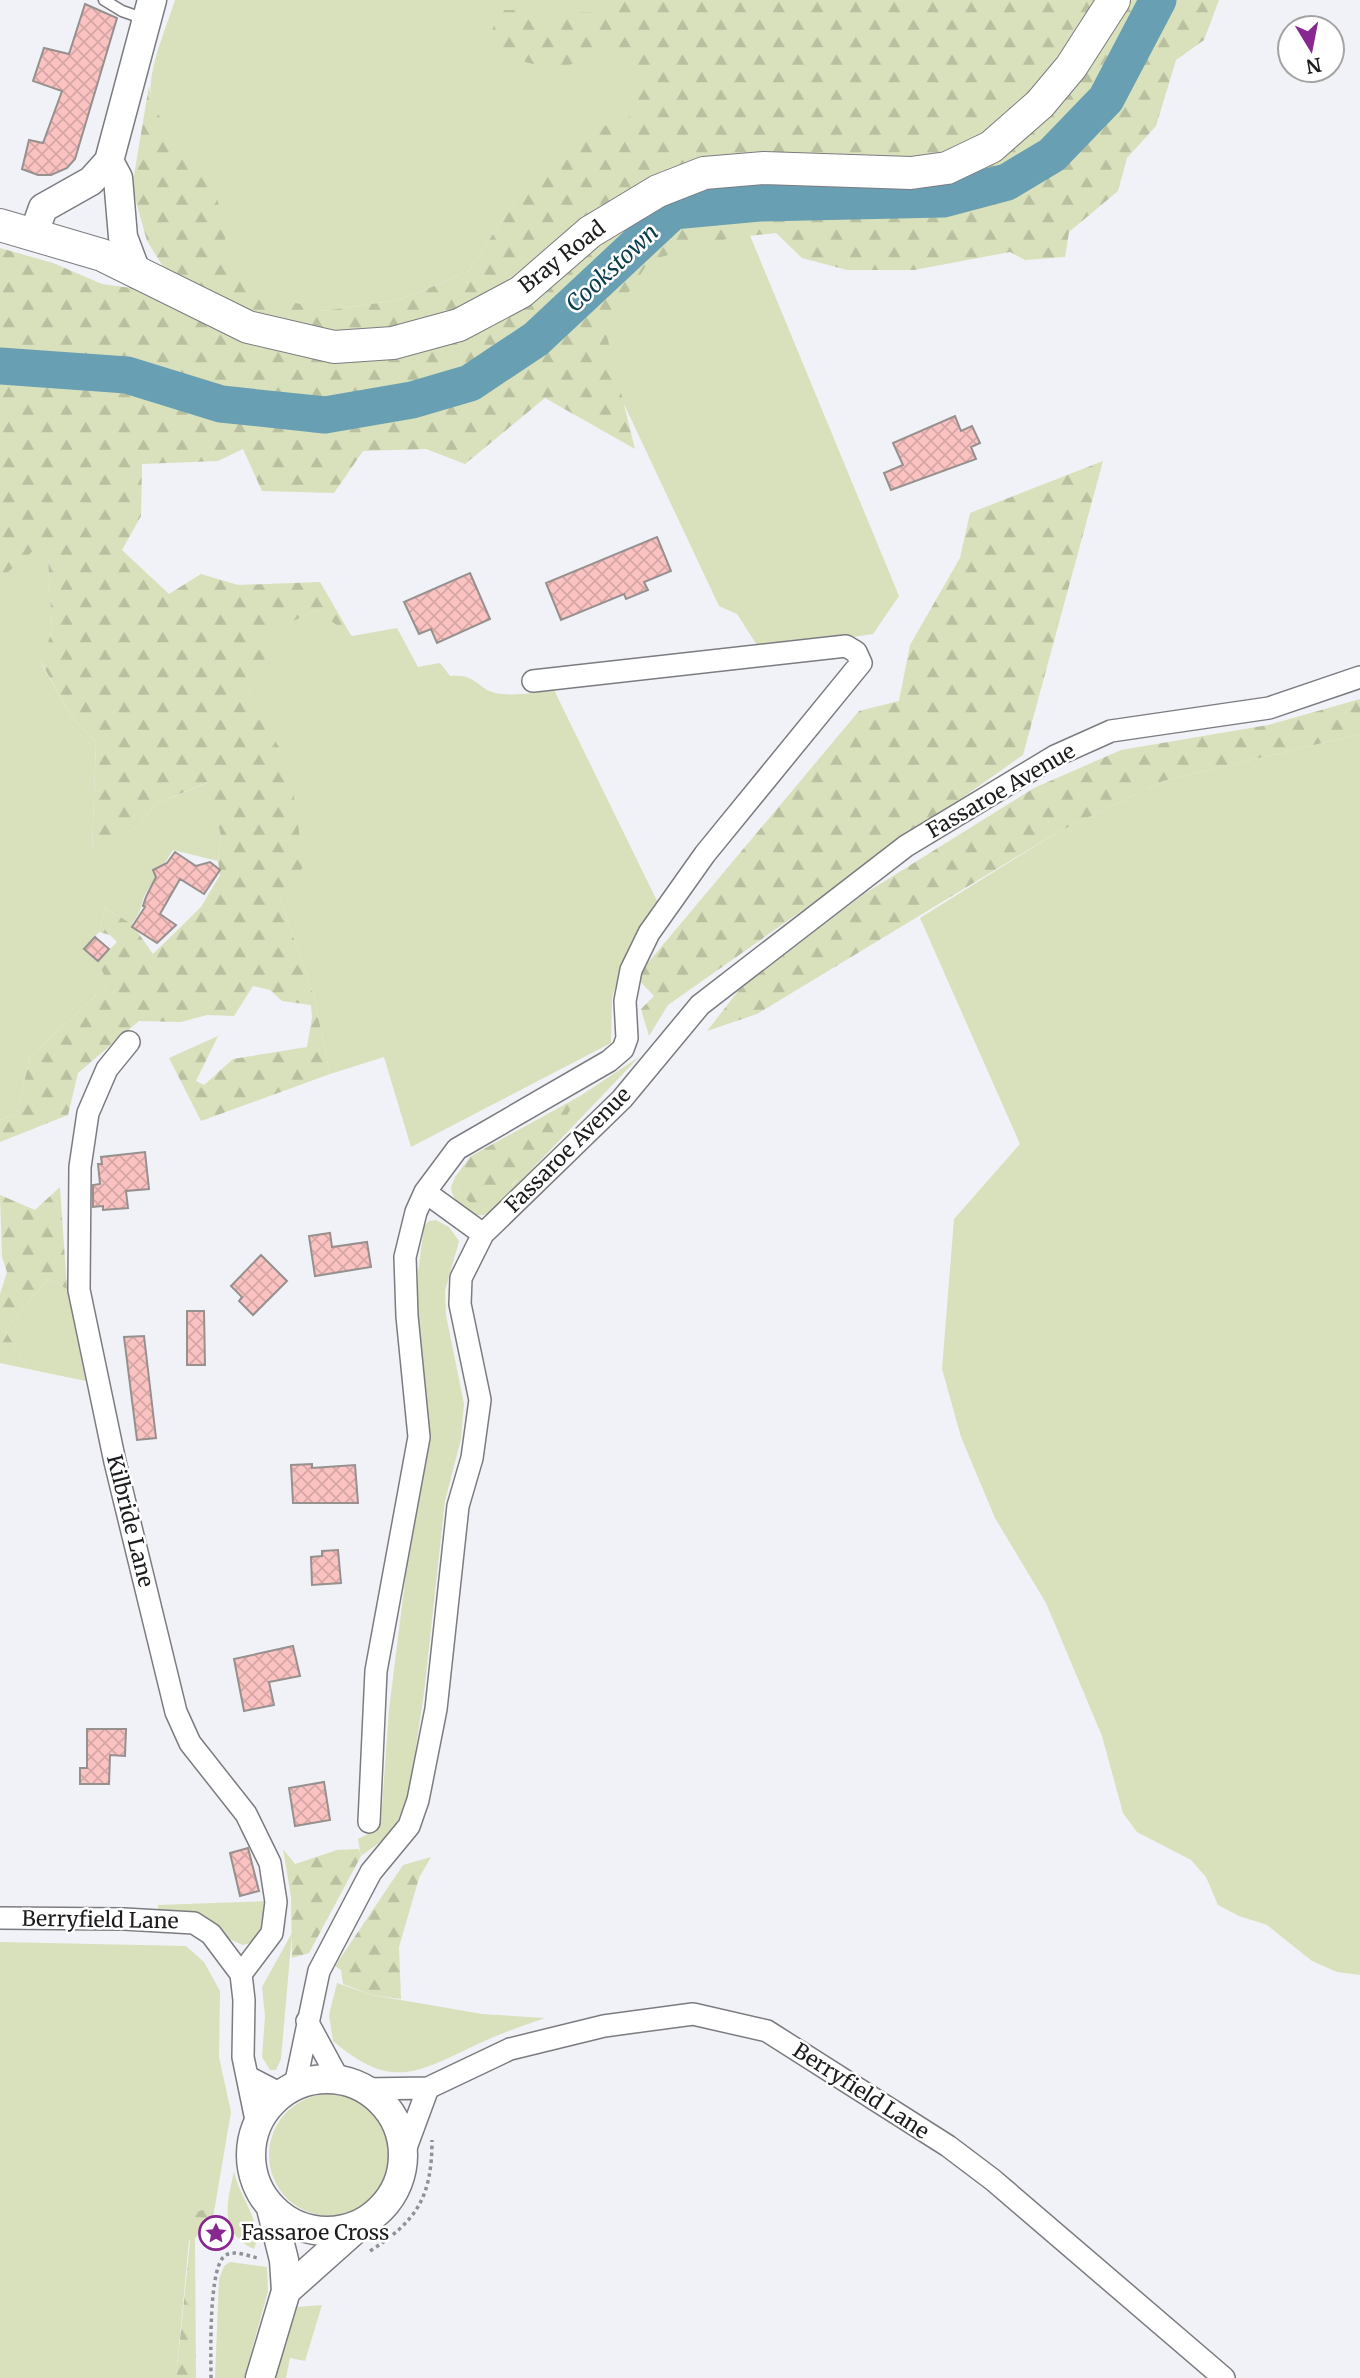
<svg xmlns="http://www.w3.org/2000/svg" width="1360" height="2378" viewBox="0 0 1360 2378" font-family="Merriweather,serif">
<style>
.green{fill:#d8e1bb}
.forest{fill:url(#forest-firs)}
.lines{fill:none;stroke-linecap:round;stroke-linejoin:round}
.river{stroke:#699fb3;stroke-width:37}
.building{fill:url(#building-cross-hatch);stroke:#96908f;stroke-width:2}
.service-casing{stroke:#7b7c81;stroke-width:13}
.minor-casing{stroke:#7b7c81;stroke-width:24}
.tertiary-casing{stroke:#7b7c81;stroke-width:31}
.secondary-casing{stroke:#7b7c81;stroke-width:34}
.path{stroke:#909195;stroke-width:3.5;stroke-dasharray:3.5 3.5;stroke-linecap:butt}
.service{stroke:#fff;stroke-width:10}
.minor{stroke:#fff;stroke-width:21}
.tertiary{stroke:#fff;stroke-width:28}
.secondary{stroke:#fff;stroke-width:32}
.labels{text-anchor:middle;stroke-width:5;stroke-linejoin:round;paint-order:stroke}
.street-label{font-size:21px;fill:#1c1c1e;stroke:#fff}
.poi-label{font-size:21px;fill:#1c1c1e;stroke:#fff;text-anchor:start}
.water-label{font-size:23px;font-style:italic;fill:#0c3d4d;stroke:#fff}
</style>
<defs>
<pattern id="forest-firs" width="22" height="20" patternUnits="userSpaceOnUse" patternTransform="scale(1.75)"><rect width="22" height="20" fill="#d8e1bb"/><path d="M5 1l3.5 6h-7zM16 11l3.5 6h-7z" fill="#b9c0a0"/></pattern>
<pattern id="building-cross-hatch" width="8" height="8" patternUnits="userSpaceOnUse" patternTransform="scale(1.75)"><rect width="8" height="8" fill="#fac2c1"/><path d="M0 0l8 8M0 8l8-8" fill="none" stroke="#d6a6a5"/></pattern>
</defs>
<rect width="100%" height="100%" fill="#f0f2f7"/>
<path class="green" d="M175 0H656L653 111 515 200 469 271 415 294 392 301 322 311 224 283 151 103C147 68 165 33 175 0Z
M744 221 899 596 873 634 766 650 757 645 737 614 719 606 592 336 641 249Z
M33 550 48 559 52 631 41 663 72 718 96 742 92 851 139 826 155 804 210 782 221 837 218 861 173 850 144 896 140 911 132 924 105 908 99 932 84 949 98 961 109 983 30 1057 17 1113 0 1120V579Z
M317 610 352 636 397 628 418 667 440 663 450 676C477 673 477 689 496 693 514 697 536 692 554 690L658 903 620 971 612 998 611 1043 411 1147 384 1057 330 1074 314 996 279 896 248 698 277 628Z
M1360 734V1975L1337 1972 1312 1961 1267 1925 1239 1916 1218 1905 1206 1877 1191 1860 1137 1832 1123 1813 1102 1736 1046 1603 995 1518 961 1437 942 1369 954 1219 1020 1144 920 918 1056 833 1163 781Z
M639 1057 491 1212C474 1223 453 1205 451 1187L455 1177 460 1194 513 1185 580 1096Z
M436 1220 449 1227 459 1241 445 1291 446 1315 464 1404 461 1439 445 1501 424 1693 409 1794 396 1824 383 1840 361 1856 358 1839 374 1831 381 1821 389 1710 412 1525 418 1273 424 1226 429 1221Z
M48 1279 67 1289 86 1381 28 1369 5 1330Z
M267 1901C266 1918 263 1942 243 1945L229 1939 204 1915 158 1910V1905Z
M292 1933 281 2059 276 2070H270L262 2057 265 2016 262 1987Z
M0 1942 186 1946 204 1962 220 1991 219 2057 231 2112 215 2206 189 2241 176 2378H0Z
M337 1983 372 1995 482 2014 545 2018C523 2026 501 2033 480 2043 418 2072 393 2092 333 2041L329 2015Z
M269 2155a61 61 0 1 1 122 0a61 61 0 1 1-122 0Z
M234 2171C238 2196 265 2224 254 2249 218 2232 227 2204 234 2171Z
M230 2262 267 2267 268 2291 244 2378H215L219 2279 224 2266Z
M322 2305 305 2361 290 2358 286 2378H273L280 2347 297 2307Z"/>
<path class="forest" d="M616 0H1219L1204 40 1176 60 1156 126 1127 158 1118 191 1069 232 1065 257 1025 260 1010 252 914 270H847L802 258 776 233 730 238 650 260 605 328 635 449 545 398 465 464 426 449 363 451 334 493 262 491 243 449 218 461 142 464 141 516 122 550 169 594 201 574 238 585 320 582 352 637 317 610 278 628 248 698 289 763 304 866 279 896 314 996 330 1074 201 1121 169 1058 218 1036 196 1081 204 1085 233 1059 307 1047 312 1018 311 1005 282 1001 270 990 253 986 234 1016 207 1015 181 1022 139 1021 78 1073 68 1115 0 1142V1120L17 1113 30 1057 108 984 98 961 117 942 110 935 99 932 105 908 132 924 153 954 201 907 220 875 218 861 221 837 209 782 155 804 139 826 92 852 96 742 72 718 41 662 52 631 48 559 33 551 0 579V248L53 263 102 284 181 295 147 241 132 187 149 86C154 128 190 146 210 180 221 200 227 251 231 275L268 294 322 311 392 301 415 294 469 271 515 200 574 154 594 130 631 116 637 78 618 52 597 50C564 78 535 64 496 54L492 31 499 10H523L551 20 573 12H600Z
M1103 461 1023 755 668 1005 649 1036 641 1009 654 996 636 977 859 711 899 701 910 645 960 558 970 513Z
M1360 699V734L1163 781 1056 833 757 1014 707 1031 739 990 864 894 1034 788 1121 750 1268 725Z
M580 1096C554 1132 519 1195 475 1207L460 1194 455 1177 471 1156Z
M60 1187 67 1289 48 1279 5 1330 28 1369 0 1363V1294L7 1272 2 1257 0 1195 35 1210Z
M283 1849 295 1864 337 1850 359 1849 361 1856 309 1953 292 1958 291 1897Z
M431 1857 419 1878 399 1947 401 1999 372 1995 343 1984 341 1970 335 1966 403 1865Z
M215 2206 213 2217 195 2238 196 2378H176L193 2213Z"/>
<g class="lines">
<path class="river" d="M0 366 127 375 221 404 325 415 412 400 470 383 536 339 673 211 759 203 943 199 1007 182 1052 155 1106 99 1158 0"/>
</g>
<path class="building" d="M85 4 117 18 75 159 67 168 51 175H38L22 169 29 140 43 143 62 91 33 81 44 48 69 54Z
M955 416 961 431 972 426 980 443 971 447 976 459 891 490 884 473 903 465 893 443Z
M657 537 671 571 644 582 648 590 626 599 624 594 561 620 546 583Z
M470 573 490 619 437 643 431 629 419 634 404 602Z
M175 852 196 866 210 862 220 870 204 894 180 879 160 914 176 925 157 943 132 927 145 907 143 906 146 897 156 877 153 870 167 863Z
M95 937 109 949 98 961 84 949Z
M145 1152 149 1189 126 1191 128 1208 103 1210V1206L93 1207V1185L100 1184 98 1164H102L101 1157Z
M330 1233 332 1247 367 1242 371 1267 315 1276 309 1236Z
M261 1255 287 1281 253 1315 239 1301 242 1297 231 1286Z
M187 1311H204L205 1365H187Z
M144 1336 156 1438 137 1440 124 1337Z
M312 1464V1468L355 1465 358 1503H293L291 1465Z
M338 1550 341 1583 312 1585 311 1557 322 1556V1551Z
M293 1646 300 1676 269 1682 274 1705 244 1711 234 1659Z
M87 1729H126L125 1756 110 1755 109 1784H80V1768H87Z
M324 1782 330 1820 295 1826 289 1788Z
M248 1848 259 1891 240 1896 230 1853Z"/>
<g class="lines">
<g class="service-casing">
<path id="service" d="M104 0 122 11 145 19"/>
</g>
<g class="minor-casing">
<path id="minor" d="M129 1042 107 1069 88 1113 80 1167 79 1290 115 1462 176 1712 190 1743 246 1814 270 1863 276 1902 272 1933 241 1974
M425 1192 483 1234
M369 1822 376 1671 419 1437 407 1316 405 1257 416 1212 425 1192 457 1149 609 1061 623 1049 627 1038 625 1001 631 970 649 933 705 854 861 663 856 652 846 646 533 681
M0 1918 124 1919 194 1923 211 1934 241 1974 244 2000 243 2057 257 2125
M307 2021 339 2080
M248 2077 281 2094
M295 2086 319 1971 371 1872 409 1826 418 1800 436 1709 458 1506 472 1458 480 1400 460 1304 461 1278 483 1234 622 1099 700 1005 906 846 1055 756 1111 731 1269 708 1360 677
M365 2089 428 2088 510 2049 604 2026 693 2014 767 2031 948 2146 993 2180 1224 2378
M404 2153 428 2088"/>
</g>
<g class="tertiary-casing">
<path id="tertiary" d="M109 161 118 178 123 237 137 274
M34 233 43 208 91 181 109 161 152 0
M251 2155a76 76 0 1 1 152 0a76 76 0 1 1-152 0Z
M286 2291 360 2225
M260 2378 286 2291 284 2260 271 2208"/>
</g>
<g class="secondary-casing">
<path id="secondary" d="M0 225 102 255 248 327 334 347 393 343 459 325 521 292 590 232 658 191 704 173 764 168 911 173 947 168 991 147 1040 104 1071 67 1114 0"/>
</g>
<path class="path" d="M370 2251C417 2221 432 2197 432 2140
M211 2378C211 2357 208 2264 226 2255 235 2250 248 2256 258 2258"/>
<use href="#service" class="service"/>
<use href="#minor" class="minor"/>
<use href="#tertiary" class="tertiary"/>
<use href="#secondary" class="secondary"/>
</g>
<defs>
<g id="sight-ring" transform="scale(1.75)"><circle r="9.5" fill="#fff" stroke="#892790" stroke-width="1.5"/><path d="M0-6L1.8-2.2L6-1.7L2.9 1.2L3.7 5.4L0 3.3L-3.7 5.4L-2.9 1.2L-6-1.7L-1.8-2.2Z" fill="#892790"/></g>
</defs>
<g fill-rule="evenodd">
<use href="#sight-ring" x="216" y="2233"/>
</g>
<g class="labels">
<g class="street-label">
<text transform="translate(562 257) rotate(-38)" y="7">Bray Road</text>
<text transform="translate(1001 791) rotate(-30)" y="7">Fassaroe Avenue</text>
<text transform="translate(568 1150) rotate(-45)" y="7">Fassaroe Avenue</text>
<text transform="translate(130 1521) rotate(76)" y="7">Kilbride Lane</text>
<text transform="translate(100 1920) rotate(1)" y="7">Berryfield Lane</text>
<text transform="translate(861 2091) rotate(33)" y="7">Berryfield Lane</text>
</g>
<g class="poi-label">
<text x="241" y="2240">Fassaroe Cross</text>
</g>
<g class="water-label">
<text transform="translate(612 268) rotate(-43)" y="8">Cookstown</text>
</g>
</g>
<g transform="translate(1311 49) rotate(170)"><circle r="33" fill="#ffffff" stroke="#a4a4a5" stroke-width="2"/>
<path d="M0-5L12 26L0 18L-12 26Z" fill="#892790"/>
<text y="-10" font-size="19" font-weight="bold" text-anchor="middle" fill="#1c1c1e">N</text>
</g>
</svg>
